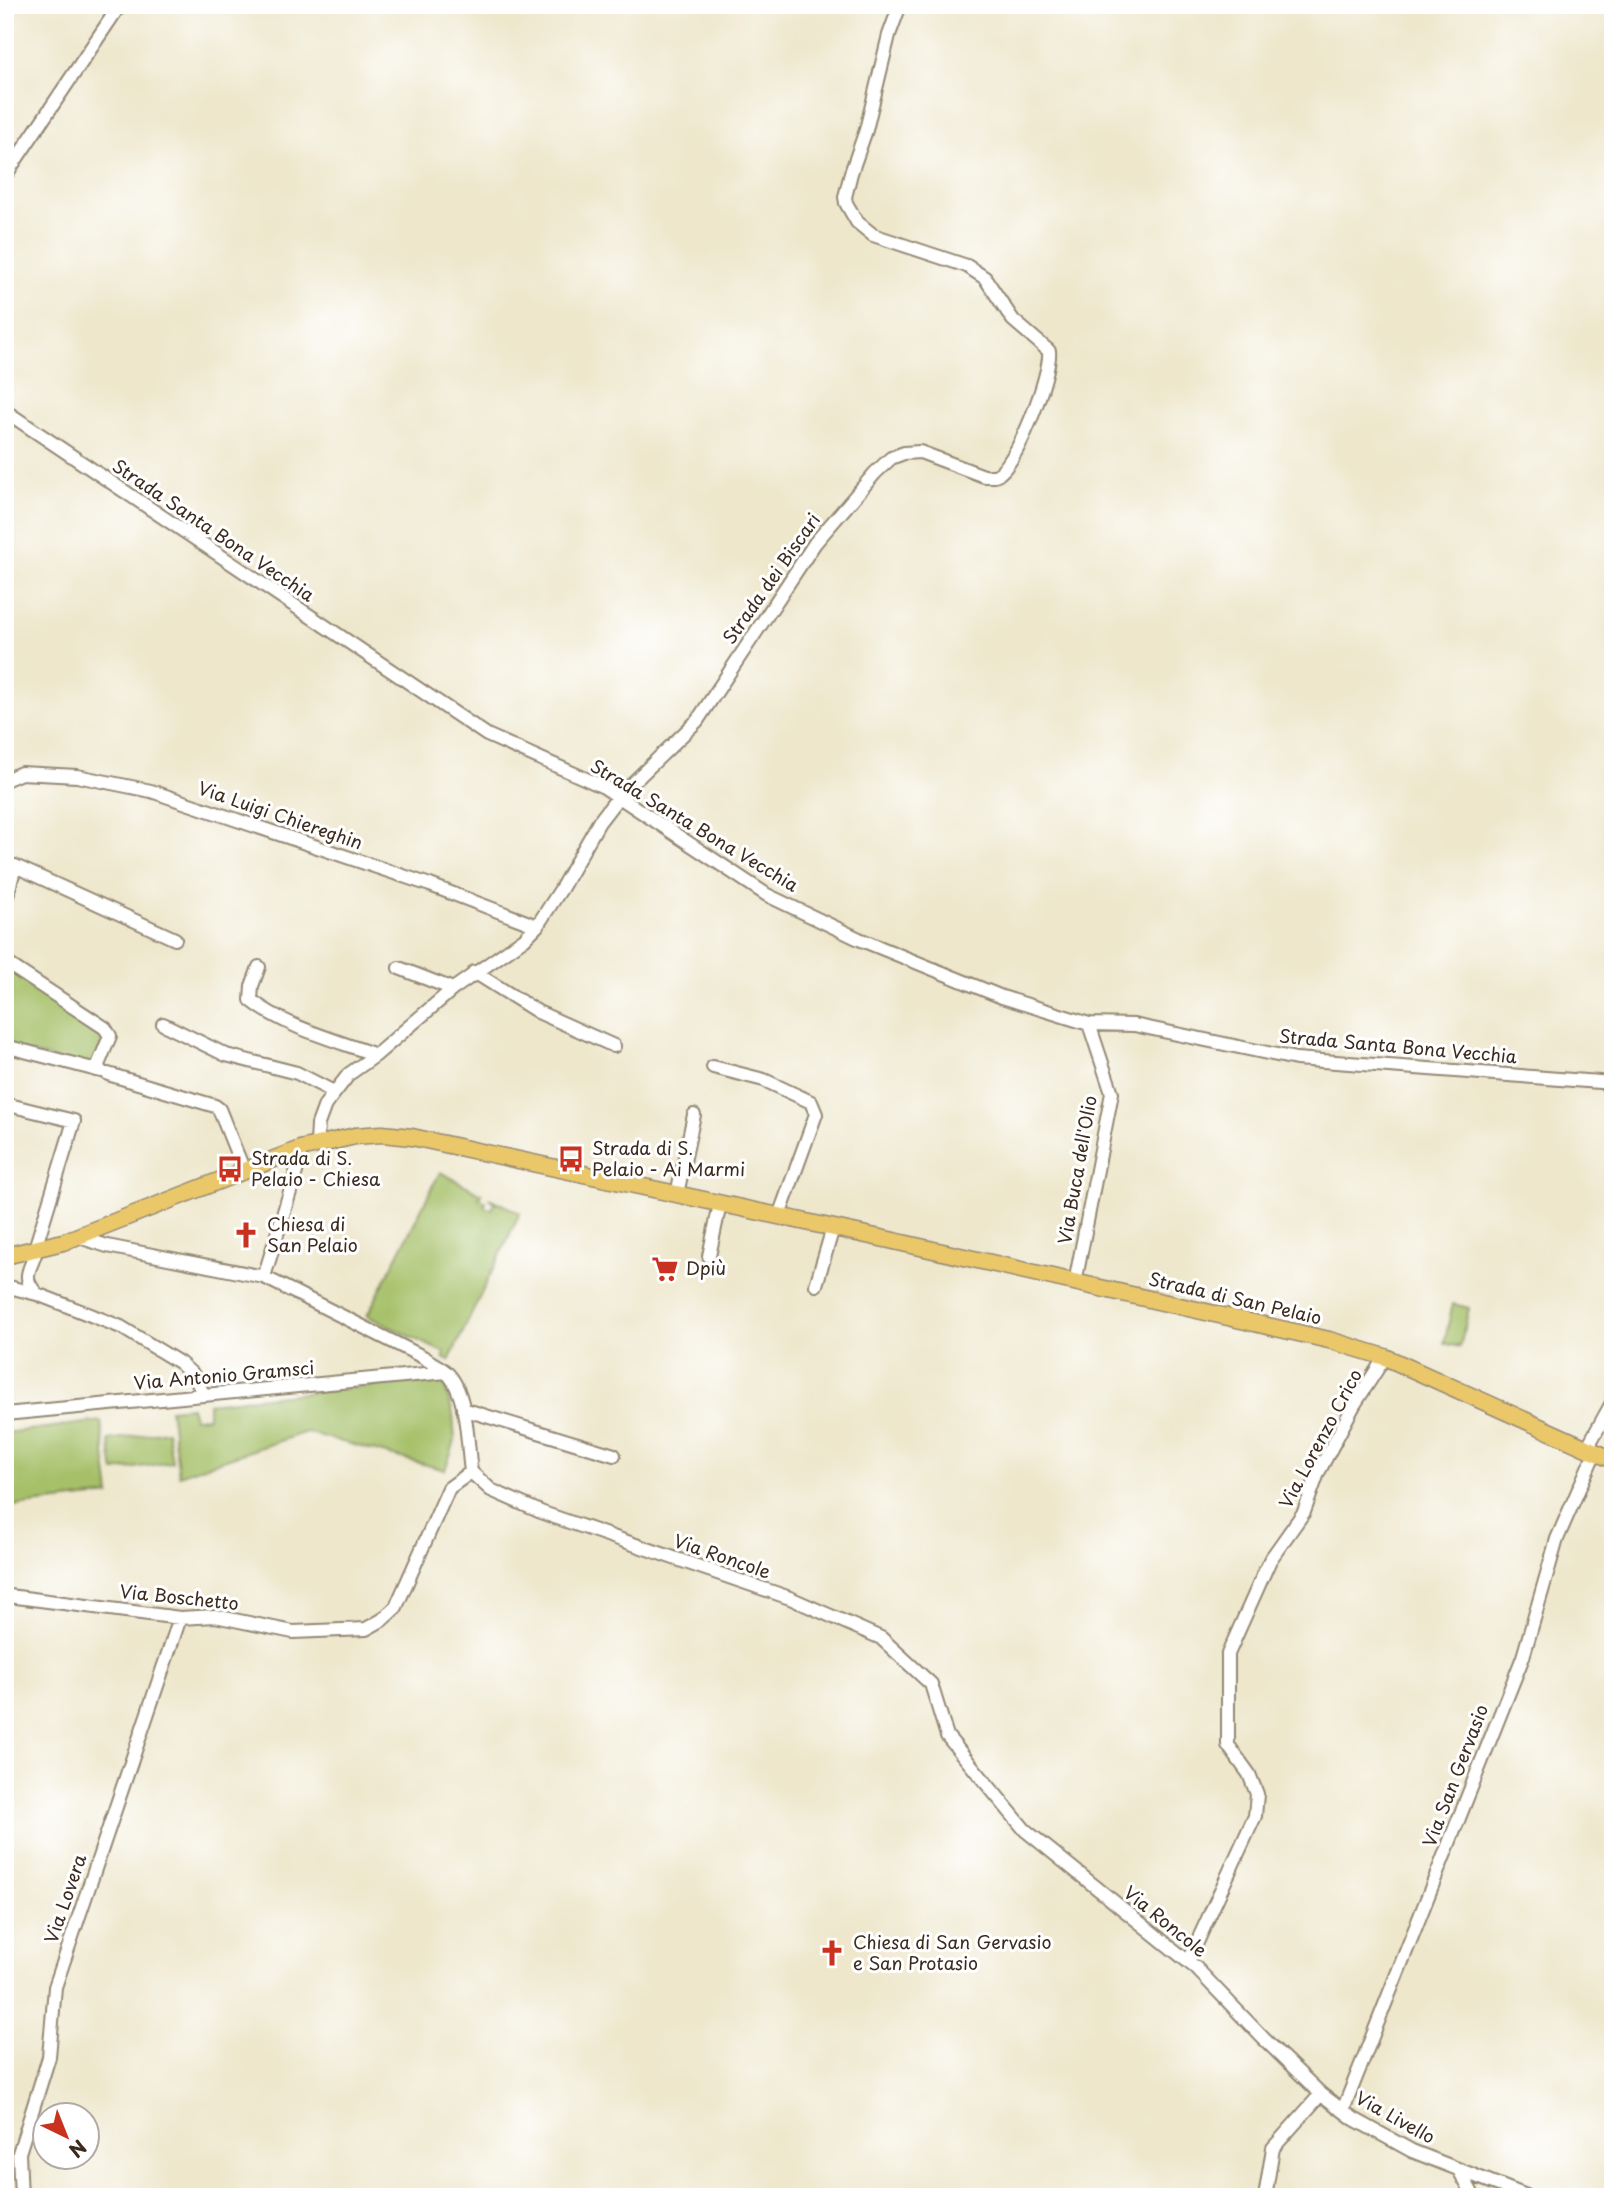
<svg xmlns="http://www.w3.org/2000/svg" width="1618" height="2202" viewBox="0 0 1618 2202" font-family="'Playpen Sans',sans-serif">
<style>
.green{fill:#a5c067;stroke:#707542;stroke-width:2}
.lines{fill:none;stroke-linecap:round;stroke-linejoin:round}
.minor-casing{stroke:#948875;stroke-width:16}
.major-casing{stroke:#948875;stroke-width:19}
.minor{stroke:#fff;stroke-width:12}
.major{stroke:#eac769;stroke-width:16}
.labels{text-anchor:middle;stroke-width:6;stroke-linejoin:round;paint-order:stroke}
.street-label{font-size:18px;fill:#3b2a1e;stroke:#fff}
.poi-label{font-size:18px;fill:#3b2a1e;stroke:#fff;text-anchor:start}
</style>
<rect width="100%" height="100%" fill="#fff"/>
<filter id="ink" filterUnits="userSpaceOnUse"><feTurbulence type="fractalNoise" baseFrequency=".0143" numOctaves="2"/><feDisplacementMap in="SourceGraphic" scale="14" xChannelSelector="R" yChannelSelector="G"/><feConvolveMatrix kernelMatrix="1 2 1 2 8 2 1 2 1" color-interpolation-filters="sRGB"/></filter>
<filter id="wash" filterUnits="userSpaceOnUse"><feTurbulence type="fractalNoise" baseFrequency=".00686" numOctaves="4" result="noise"/><feDisplacementMap in="SourceGraphic" scale="28" xChannelSelector="R" yChannelSelector="G"/><feGaussianBlur stdDeviation="1.57" result="paint"/><feColorMatrix in="noise" values="0 0 0 0 0 0 0 0 0 0 0 0 0 0 0 0 0 1.4 0 .05"/><feComposite in="paint" operator="in"/></filter>
<g filter="url(#wash)">
<rect width="100%" height="100%" fill="#eee7cc"/>
<path class="green" d="M5 963 105 1028 96 1070 5 1046Z
M440 1172 482 1194 479 1198 486 1202 484 1206 491 1210 495 1203 489 1198 520 1213 449 1361 443 1358 445 1353 367 1316Z
M1453 1304 1469 1308 1460 1347 1444 1343Z
M437 1379 443 1380 453 1414 455 1441 445 1470 306 1432 179 1475 170 1409 191 1407 194 1418 208 1417V1403Z
M101 1421 110 1495 5 1507V1433Z
M167 1431 172 1462 114 1471 109 1440Z"/>
</g>
<g filter="url(#ink)">
<g class="lines">
<g class="minor-casing">
<path id="minor" d="M5 176 120 5
M5 411 487 735 604 787 767 895 859 939 1002 997 1089 1024 1134 1025 1296 1059 1613 1083
M5 780 21 773 77 776 151 791 430 885 537 926
M5 865 15 866 175 939
M5 904 15 866
M5 962 105 1028 110 1036 96 1070
M259 967 252 986 251 1000C284 1027 336 1040 376 1055
M399 968 453 989
M474 972 538 1012 614 1046
M163 1024 226 1055 297 1073 334 1092
M5 1046 101 1071
M713 1067 764 1080 811 1102 816 1114 779 1216
M108 1074 215 1106 219 1109 244 1171
M5 1104 74 1121 37 1242C38 1264 16 1273 37 1294
M317 1144 318 1124 325 1105 349 1074 376 1055 453 989 524 939 537 926 561 889 599 822 619 796 697 721 815 543 875 473 891 458 904 453 920 452 984 476C985 476 994 476 995 476 1016 469 1052 372 1049 351L1013 320 985 278 967 266 873 235 857 222 846 203 845 197 851 173 866 130 889 35 900 5
M677 1194 694 1115
M76 1236 107 1246 264 1277 423 1357C430 1362 439 1366 446 1372 468 1392 467 1443 471 1472L491 1490 543 1513 790 1598 881 1638 931 1684 947 1736 1025 1830 1196 1968 1263 2038 1321 2094 1354 2119 1412 2151 1529 2197
M709 1256 720 1204
M264 1277 300 1159V1149
M1075 1283 1112 1093 1089 1024
M816 1285 833 1228
M5 1286 37 1294 121 1327 180 1363 194 1376 204 1395
M463 1409 614 1455
M5 1414 446 1372
M1587 1448 1613 1401
M5 1599 9 1596 180 1618 215 1616 293 1632 366 1629 382 1620 396 1607 449 1488 471 1472
M1188 1962 1255 1816 1257 1794 1249 1774 1228 1745V1654L1270 1560 1304 1512 1318 1473 1354 1405 1385 1357
M1343 2110 1523 1657 1557 1539 1595 1452
M1459 2170 1474 2197
M21 2197 19 2153 49 2057 55 1987 180 1618
M1265 2197 1273 2148 1321 2094"/>
</g>
<g class="major-casing">
<path id="major" d="M5 1256 63 1242 300 1149 355 1136 382 1134 412 1137 885 1239 1329 1340 1385 1357 1613 1460"/>
</g>
<use href="#minor" class="minor"/>
<use href="#major" class="major"/>
</g>
</g>
<defs>
<g id="bus-bare" transform="scale(2.1)"><path d="M-5-6H5V4H4V6H2V4H-2V6H-4V4H-5ZM-3.5-4V0h7V-4ZM-3.5 1.2v1.5H-2V1.2ZM2 1.2v1.5H3.5V1.2Z" fill="#c8321e" stroke="#fff" stroke-width="2.5" paint-order="stroke"/></g>
<g id="church-bare" transform="scale(2.1)"><path d="M-1.2-6h2.4v3.5h3.3v2.4h-3.3V6h-2.4V-.1h-3.3v-2.4h3.3Z" fill="#c8321e" stroke="#fff" stroke-width="2.5" paint-order="stroke"/></g>
<g id="supermarket-bare" transform="scale(2.1)"><path d="M-6-5.5h2.5l.6 2H6L4.5 2H-2.5L-4.4-4H-6ZM-1.5 3.2a1.3 1.3 0 1 0 .1 0ZM3 3.2a1.3 1.3 0 1 0 .1 0Z" fill="#c8321e" stroke="#fff" stroke-width="2.5" paint-order="stroke"/></g>
</defs>
<g fill-rule="evenodd">
<use href="#bus-bare" x="571" y="1159"/>
<use href="#bus-bare" x="230" y="1169"/>
<use href="#church-bare" x="246" y="1235"/>
<use href="#supermarket-bare" x="665" y="1269"/>
<use href="#church-bare" x="832" y="1953"/>
</g>
<g class="labels">
<g class="street-label">
<text transform="translate(213 531) rotate(34)" y="6">Strada Santa Bona Vecchia</text>
<text transform="translate(772 579) rotate(-55)" y="6">Strada dei Biscari</text>
<text transform="translate(280 816) rotate(19)" y="6">Via Luigi Chiereghin</text>
<text transform="translate(694 826) rotate(31)" y="6">Strada Santa Bona Vecchia</text>
<text transform="translate(1398 1047) rotate(5)" y="6">Strada Santa Bona Vecchia</text>
<text transform="translate(1078 1170) rotate(-80)" y="6">Via Buca dell'Olio</text>
<text transform="translate(1235 1299) rotate(13)" y="6">Strada di San Pelaio</text>
<text transform="translate(224 1376) rotate(-5)" y="6">Via Antonio Gramsci</text>
<text transform="translate(1321 1439) rotate(-62)" y="6">Via Lorenzo Crico</text>
<text transform="translate(722 1557) rotate(19)" y="6">Via Roncole</text>
<text transform="translate(179 1598) rotate(6)" y="6">Via Boschetto</text>
<text transform="translate(1456 1776) rotate(-69)" y="6">Via San Gervasio</text>
<text transform="translate(66 1899) rotate(-71)" y="6">Via Lovera</text>
<text transform="translate(1165 1922) rotate(39)" y="6">Via Roncole</text>
<text transform="translate(1395 2118) rotate(29)" y="6">Via Livello</text>
</g>
<g class="poi-label">
<text x="592" y="1155">Strada di S.<tspan x="592" dy="21">Pelaio - Ai Marmi</tspan></text>
<text x="251" y="1165">Strada di S.<tspan x="251" dy="21">Pelaio - Chiesa</tspan></text>
<text x="267" y="1231">Chiesa di<tspan x="267" dy="21">San Pelaio</tspan></text>
<text x="686" y="1275">Dpiù</text>
<text x="853" y="1949">Chiesa di San Gervasio<tspan x="853" dy="21">e San Protasio</tspan></text>
</g>
</g>
<rect width="1618" height="2202" fill="none" stroke="#fff" stroke-width="28"/>
<g transform="translate(66 2136) rotate(137)"><circle r="33" fill="#ffffff" stroke="#b1aaa5" stroke-width="2"/>
<path d="M0-5L12 26L0 18L-12 26Z" fill="#c8321e"/>
<text y="-10" font-size="19" font-weight="bold" text-anchor="middle" fill="#3b2a1e">N</text>
</g>
</svg>
